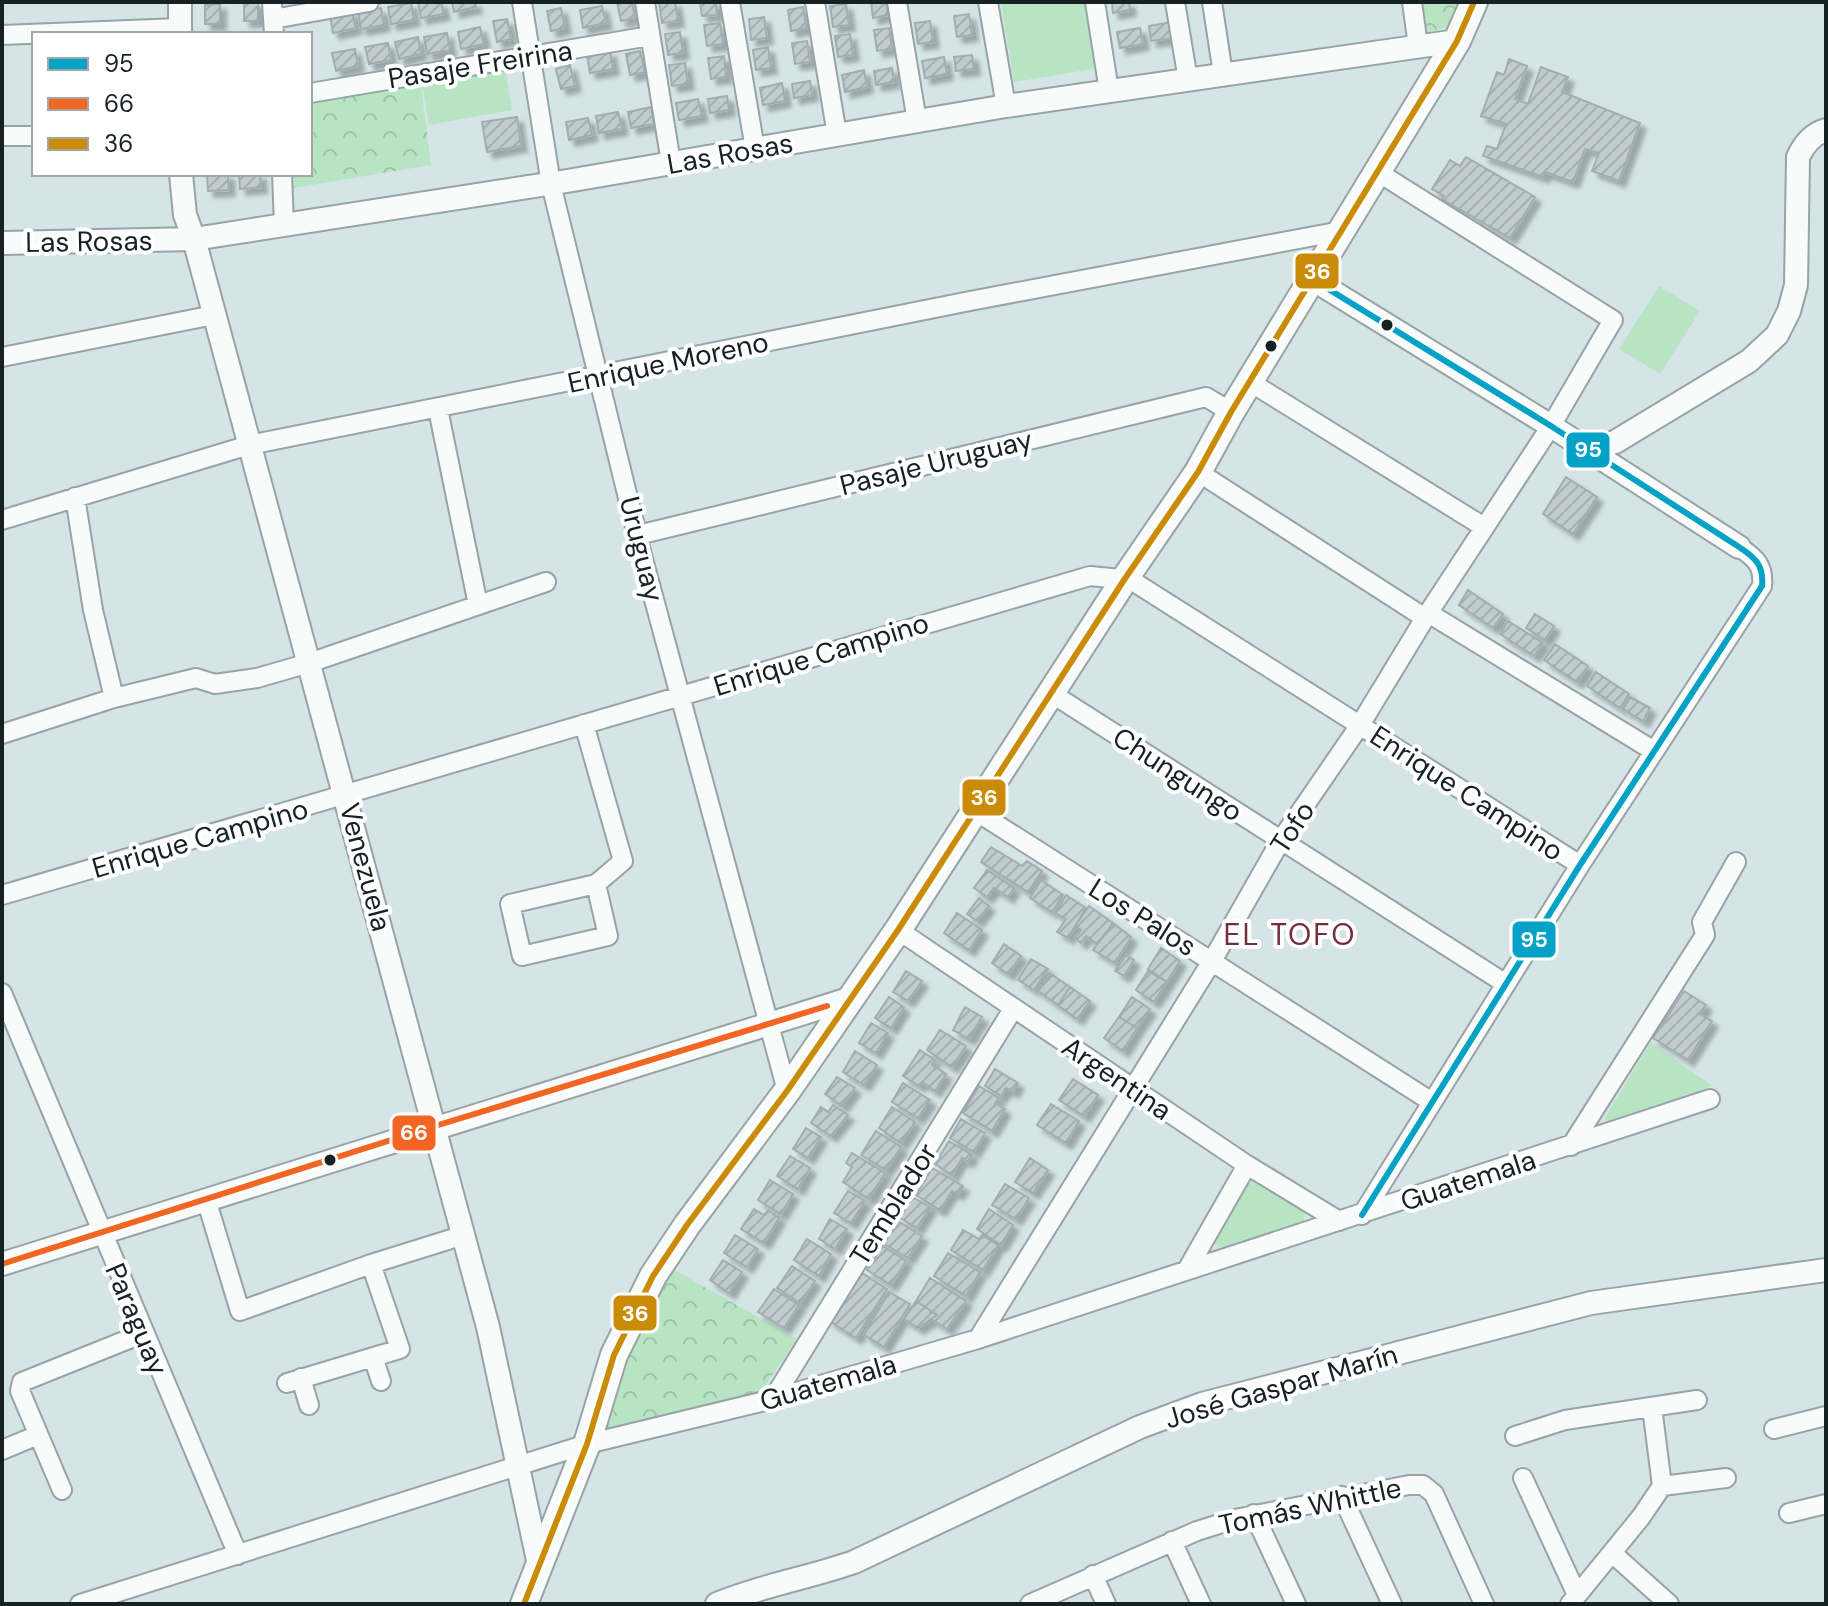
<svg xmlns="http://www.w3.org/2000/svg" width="1828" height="1606" viewBox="0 0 1828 1606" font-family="'DM Sans',sans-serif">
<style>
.grass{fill:#b7e5c3}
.park{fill:url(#park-crowns)}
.building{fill:url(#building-hatch);stroke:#a2adb1;stroke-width:2;filter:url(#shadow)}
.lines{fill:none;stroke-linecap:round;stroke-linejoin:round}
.minor-casing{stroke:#98a3a5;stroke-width:22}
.tertiary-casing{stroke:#98a3a5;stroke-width:26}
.secondary-casing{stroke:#98a3a5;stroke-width:30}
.minor{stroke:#f9fbfb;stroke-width:18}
.tertiary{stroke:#f9fbfb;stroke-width:22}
.secondary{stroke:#f9fbfb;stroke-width:26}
.bus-1-casing{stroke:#fff;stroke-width:12}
.bus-2-casing{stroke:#fff;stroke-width:12}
.bus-3-casing{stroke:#fff;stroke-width:12}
.bus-1{stroke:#01a2c5;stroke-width:6}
.bus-2{stroke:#f26522;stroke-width:6}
.bus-3{stroke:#ca8b07;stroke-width:6}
.bus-dot{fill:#162123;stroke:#fff;stroke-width:3}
.labels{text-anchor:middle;stroke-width:8;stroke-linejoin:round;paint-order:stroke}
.street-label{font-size:28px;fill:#162123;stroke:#fff}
.neighbourhood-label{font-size:30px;letter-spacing:2px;fill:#732d3f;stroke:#fff}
.line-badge{stroke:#fff;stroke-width:3}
.badge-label{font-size:22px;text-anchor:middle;font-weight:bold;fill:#fff}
</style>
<defs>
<pattern id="park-crowns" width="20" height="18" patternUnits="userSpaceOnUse" patternTransform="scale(2)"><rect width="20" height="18" fill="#b7e5c3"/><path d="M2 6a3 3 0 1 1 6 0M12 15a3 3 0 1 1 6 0" fill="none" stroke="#9dc4a7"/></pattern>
<pattern id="building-hatch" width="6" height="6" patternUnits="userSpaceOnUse" patternTransform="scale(2)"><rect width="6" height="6" fill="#c1cccf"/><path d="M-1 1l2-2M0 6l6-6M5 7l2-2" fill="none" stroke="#a5afb1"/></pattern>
<filter id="shadow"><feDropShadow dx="6" dy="6" stdDeviation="2" flood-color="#0004"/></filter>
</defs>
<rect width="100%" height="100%" fill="#d5e4e6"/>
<path class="grass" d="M1001 2H1087L1098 68 1014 82Z
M505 68 512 110 429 125 422 82Z
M1659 286 1700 311 1660 374 1619 349Z
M1651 1042 1712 1086 1608 1121 1604 1119Z
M1253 1181 1304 1212V1221L1223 1248 1215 1245 1216 1237 1245 1186Z"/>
<path class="park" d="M1423 2H1463L1455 26 1427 32Z
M420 78 431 165 294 188 293 174H310V96Z
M671 1268 797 1339 762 1390 597 1436 634 1325Z"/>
<path class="building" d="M244 2H258V21H244Z
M418 2H441L444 14 421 18Z
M452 2H475L476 7 454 12Z
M617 2H632L635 18 621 21Z
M659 2H675L678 21 662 23Z
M700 2H716L717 15 702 16Z
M871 2H886L888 15 873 18Z
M1112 2H1129L1130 10 1113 13Z
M411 3 414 20 391 24 388 7Z
M220 4V24H205V5Z
M846 4 849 25 833 27 830 6Z
M602 6 606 23 583 28 580 10Z
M803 7 806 28 791 31 788 10Z
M381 8 384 25 361 29 358 12Z
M561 8 565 28 551 31 547 11Z
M352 11 356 28 333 33 330 16Z
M969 14 972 35 957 37 954 16Z
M764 17 767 38 751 40 749 19Z
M507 19 511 39 497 42 493 21Z
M930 21 933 42 918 44 915 23Z
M1172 22 1174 38 1151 41 1149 26Z
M720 23 723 44 707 46 704 25Z
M480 27 484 44 461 49 458 32Z
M889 28 892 49 877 51 874 30Z
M1140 28 1143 44 1120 48 1117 32Z
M680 32 683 53 668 55 665 34Z
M447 33 450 50 427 54 424 37Z
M850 34 853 55 838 57 835 36Z
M418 37 421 54 399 59 395 42Z
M807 41 810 62 795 64 792 43Z
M388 43 391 60 369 64 365 47Z
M768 47 771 68 756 70 753 50Z
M355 49 358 66 336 71 332 53Z
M610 51 613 69 590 73 587 56Z
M640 51 645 72 630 75 626 54Z
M972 55 974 69 956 71 954 57Z
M724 56 726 77 711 79 708 58Z
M944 57 947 74 925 78 922 61Z
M1509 59 1527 66 1515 99 1528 104 1541 67 1568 77 1562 92 1640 123 1619 181 1592 171 1599 153 1585 149 1573 182 1545 172 1543 177 1483 156 1487 146 1497 149 1506 124 1481 116 1497 72 1504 75Z
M685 63 688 84 672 86 669 65Z
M570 65 575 86 561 89 556 69Z
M892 68 894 82 876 85 874 71Z
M864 70 867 87 845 92 842 75Z
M810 81 812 95 794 98 792 84Z
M782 83 785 101 763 105 760 88Z
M727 96 729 110 710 113 708 99Z
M698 99 702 116 679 120 676 103Z
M651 107 654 124 631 128 628 112Z
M618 112 622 129 599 133 596 116Z
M517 117 521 146 487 152 482 122Z
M588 118 592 135 569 140 566 122Z
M1466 157 1535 197 1510 238 1442 199 1444 196 1432 189 1450 160 1460 166Z
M207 174H228L229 190 208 191Z
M239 174H260L261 187 240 189Z
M1566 477 1597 497 1573 534 1543 514Z
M1468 590 1503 614 1493 628 1459 605Z
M1535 614 1554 626 1545 640 1526 628Z
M1508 621 1543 643 1534 656 1500 634Z
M1555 644 1588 666 1577 682 1544 660Z
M1596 672 1629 694 1620 708 1587 686Z
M1630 697 1650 708 1643 721 1623 709Z
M991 847 1022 866 1027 861 1042 871 1028 892 981 862Z
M987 870 1014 888 1008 897 994 888 987 897 974 888Z
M1041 880 1063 895 1052 912 1030 898Z
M1066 895 1086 908 1068 938 1057 932 1066 919 1055 913Z
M979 898 989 906 977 921 967 914Z
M1089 906 1113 923 1097 944 1086 936 1081 943 1075 938 1081 930 1075 926Z
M957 913 982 930 969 950 944 933Z
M1113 923 1131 937 1115 963 1093 950Z
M1004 944 1021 956 1008 974 992 963Z
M1161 948 1180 961 1167 982 1148 969Z
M1126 955 1134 960 1124 976 1115 971Z
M1031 959 1048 969 1034 990 1018 980Z
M906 971 922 981 908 1001 893 992Z
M1148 971 1167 982 1154 1002 1136 990Z
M1051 974 1070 987 1058 1005 1038 991Z
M1070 987 1090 1001 1077 1019 1058 1005Z
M1684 991 1706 1005 1700 1014 1712 1021 1688 1060 1653 1038Z
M889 997 904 1007 891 1028 875 1018Z
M1132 997 1150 1009 1137 1028 1119 1017Z
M965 1007 982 1017 969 1039 953 1030Z
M1119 1017 1137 1028 1123 1051 1104 1038Z
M871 1023 888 1033 876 1053 859 1043Z
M940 1030 966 1046 952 1067 927 1050Z
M920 1050 935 1060 932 1065 946 1074 935 1091 922 1082 919 1086 903 1076Z
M855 1051 877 1065 864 1085 843 1072Z
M995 1069 1018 1083 1013 1092 1006 1088 1001 1096 985 1086Z
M837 1077 855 1088 842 1106 825 1094Z
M1073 1079 1098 1095 1084 1116 1059 1100Z
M903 1083 930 1100 918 1118 892 1102Z
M979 1086 999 1098 995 1103 1005 1109 992 1131 963 1113Z
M1051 1104 1079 1121 1066 1143 1037 1125Z
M833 1105 848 1115 831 1136 811 1123 821 1107 828 1112Z
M892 1107 915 1122 901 1143 879 1128Z
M961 1119 985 1133 974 1152 950 1138Z
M806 1128 821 1137 808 1158 793 1149Z
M876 1131 901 1147 886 1170 861 1155Z
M949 1141 972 1155 967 1162 962 1158 952 1175 935 1164Z
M852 1153 885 1173 869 1199 843 1182 852 1167 846 1163Z
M790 1156 810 1168 798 1189 777 1176Z
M1030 1158 1048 1170 1033 1193 1015 1182Z
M932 1168 963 1186 958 1194 952 1191 940 1210 916 1195Z
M770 1180 793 1194 781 1214 758 1200Z
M1005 1184 1029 1198 1016 1219 992 1205Z
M848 1191 865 1201 851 1223 834 1213Z
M912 1197 930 1207 917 1228 900 1218Z
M754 1209 764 1215 768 1210 779 1218 764 1243 741 1229Z
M989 1209 1013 1225 1001 1245 977 1229Z
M830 1219 847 1229 835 1249 819 1239Z
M898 1221 922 1236 908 1258 884 1244Z
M963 1230 979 1239 982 1235 998 1245 983 1270 951 1250Z
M735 1235 758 1249 747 1267 724 1253Z
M807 1239 831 1254 819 1276 794 1260Z
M883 1246 906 1261 891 1285 867 1270Z
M948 1253 980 1272 966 1296 934 1276Z
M723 1260 742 1272 729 1293 710 1280Z
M792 1266 815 1281 800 1303 777 1288Z
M859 1271 887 1289 856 1338 828 1320Z
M930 1278 966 1301 947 1329 931 1319 937 1315 916 1301Z
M774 1289 799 1305 784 1328 758 1312Z
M889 1292 910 1304 884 1347 864 1335Z
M916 1301 937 1315 918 1328 904 1319Z"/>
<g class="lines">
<g class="minor-casing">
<path id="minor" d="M272 2 274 34
M522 2 551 184 642 555 787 1091
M645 2 671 163
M730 2 755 149
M815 2 837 135
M897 2 917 121
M988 2 1006 106
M1095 2 1109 91
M1175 2 1188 80
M1212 2 1223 74
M1412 2 1418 46
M273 19 369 2
M2 35 180 28
M310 93 650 36
M2 136H34
M282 174 284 224
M2 357 214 315
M1250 382 1484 527
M438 409 478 605
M1198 472 1425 618
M75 497 93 610 114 698
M2 520 249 445 970 301 1341 231
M638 535 1206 397 1231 412
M1430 614 1654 751
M1051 693 1506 984
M584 724 623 861 596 884 510 904 522 956 608 936 596 884
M2 734 114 698 196 678 215 684 257 678 309 663 546 582
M974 810 1432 1102
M2 895 1090 576 1131 580 1580 865
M898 930 1247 1165 1339 1221
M2 993 238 1555
M1571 1146 1705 935 1702 922 1736 862
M206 1199 240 1311 371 1264 464 1235
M1362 1215 1580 865 1762 586C1764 566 1756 558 1739 547
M1187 1270 1247 1165
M978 1339 1212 961 1281 840 1360 725 1425 618 1551 426 1613 320 1376 171
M373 1357 381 1381
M301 1378 309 1405
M287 1383 400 1349 371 1264
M773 1399 1013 1009
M1774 1429 1826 1416
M1515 1436 1565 1420 1697 1400
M2 1450 38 1435
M1523 1478 1577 1595
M1662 1486 1726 1478
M62 1490 20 1391 22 1382 144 1333
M1342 1496 1392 1604
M1789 1513 1826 1504
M1254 1514 1296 1604
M1172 1541 1201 1604
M1612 1553 1669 1604
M1093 1575 1106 1604
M80 1604 587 1444 773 1399 978 1339 1710 1099
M1030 1604 1197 1531 1235 1519 1409 1485H1423L1434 1494 1484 1604
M1570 1604 1641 1517 1662 1486 1652 1407"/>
</g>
<g class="tertiary-casing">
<path id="tertiary" d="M180 34V2
M181 174 185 215 194 239 488 1327 539 1565
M2 243 194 239 567 181 1006 106 1457 41
M1312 279 1551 426 1739 547
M1578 444 1598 447 1615 442 1749 361 1777 335 1789 311 1796 285 1798 157C1804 144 1812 134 1826 130
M2 1264 852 998
M717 1604C762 1585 809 1578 854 1562L1140 1427 1202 1404 1591 1303 1826 1270"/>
</g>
<g class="secondary-casing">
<path id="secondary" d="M524 1604 587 1444 614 1355 653 1276 687 1225 787 1091 898 930 1124 580 1198 472 1231 412 1457 41 1474 2"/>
</g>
<use href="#minor" class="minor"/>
<use href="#tertiary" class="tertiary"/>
<use href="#secondary" class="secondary"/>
<g class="bus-1-casing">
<path id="bus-1" d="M1312 279 1551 426 1739 547C1756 558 1764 566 1762 586L1580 865 1362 1215"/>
</g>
<g class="bus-2-casing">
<path id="bus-2" d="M2 1264 435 1126 827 1006"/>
</g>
<g class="bus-3-casing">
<path id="bus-3" d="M524 1604 587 1444 614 1355 653 1276 687 1225 787 1091 898 930 1124 580 1198 472 1231 412 1457 41 1474 2"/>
</g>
<use href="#bus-1" class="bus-1"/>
<use href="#bus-2" class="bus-2"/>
<use href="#bus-3" class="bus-3"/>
</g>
<g class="bus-dot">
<circle cx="1387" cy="325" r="7"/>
<circle cx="1271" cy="346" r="7"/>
<circle cx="330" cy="1160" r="7"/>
</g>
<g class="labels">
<g class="street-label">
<text transform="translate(480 64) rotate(-9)" y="10">Pasaje Freirina</text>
<text transform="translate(730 153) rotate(-10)" y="10">Las Rosas</text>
<text transform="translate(89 241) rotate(-1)" y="10">Las Rosas</text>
<text transform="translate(668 362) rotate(-12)" y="10">Enrique Moreno</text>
<text transform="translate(936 462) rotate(-14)" y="10">Pasaje Uruguay</text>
<text transform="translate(642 549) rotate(76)" y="10">Uruguay</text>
<text transform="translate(821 654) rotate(-17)" y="10">Enrique Campino</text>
<text transform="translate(1178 774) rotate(33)" y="10">Chungungo</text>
<text transform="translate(1467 793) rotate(33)" y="10">Enrique Campino</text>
<text transform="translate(1292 827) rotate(-57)" y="10">Tofo</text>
<text transform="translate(200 838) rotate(-16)" y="10">Enrique Campino</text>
<text transform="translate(366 867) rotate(75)" y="10">Venezuela</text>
<text transform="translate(1143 917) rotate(32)" y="10">Los Palos</text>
<text transform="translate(1117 1078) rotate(34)" y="10">Argentina</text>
<text transform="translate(1468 1180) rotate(-18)" y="10">Guatemala</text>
<text transform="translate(893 1204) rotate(-58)" y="10">Temblador</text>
<text transform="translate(137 1319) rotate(67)" y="10">Paraguay</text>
<text transform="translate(828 1382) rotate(-16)" y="10">Guatemala</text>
<text transform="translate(1281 1386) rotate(-16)" y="10">José Gaspar Marín</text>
<text transform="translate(1310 1506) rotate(-12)" y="10">Tomás Whittle</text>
</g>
<g class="neighbourhood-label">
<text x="1290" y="945">EL TOFO</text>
</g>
</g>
<g class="line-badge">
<rect x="1294" y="252" width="46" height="38" rx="8" fill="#ca8b07"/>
<rect x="1565" y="431" width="46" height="38" rx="8" fill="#01a2c5"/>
<rect x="961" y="778" width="46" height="39" rx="8" fill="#ca8b07"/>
<rect x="1511" y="920" width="46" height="39" rx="8" fill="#01a2c5"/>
<rect x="391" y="1114" width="46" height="38" rx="8" fill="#f26522"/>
<rect x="612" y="1294" width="46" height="38" rx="8" fill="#ca8b07"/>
</g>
<g class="badge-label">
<text x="1317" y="279">36</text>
<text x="1588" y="457">95</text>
<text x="984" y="805">36</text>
<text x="1534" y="947">95</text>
<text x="414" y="1140">66</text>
<text x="635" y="1321">36</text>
</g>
<rect width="1828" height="1606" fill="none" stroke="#162123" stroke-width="8"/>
<rect x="32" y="32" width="280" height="144" fill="#ffffff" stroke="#a2a6a7" stroke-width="2"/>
<rect x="48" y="58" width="40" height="12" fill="#01a2c5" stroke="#a2a6a7" stroke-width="2"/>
<text x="104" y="72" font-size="24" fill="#162123">95</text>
<rect x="48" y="98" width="40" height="12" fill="#f26522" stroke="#a2a6a7" stroke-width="2"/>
<text x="104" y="112" font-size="24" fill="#162123">66</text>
<rect x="48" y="138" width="40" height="12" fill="#ca8b07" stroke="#a2a6a7" stroke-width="2"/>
<text x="104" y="152" font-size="24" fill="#162123">36</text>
</svg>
